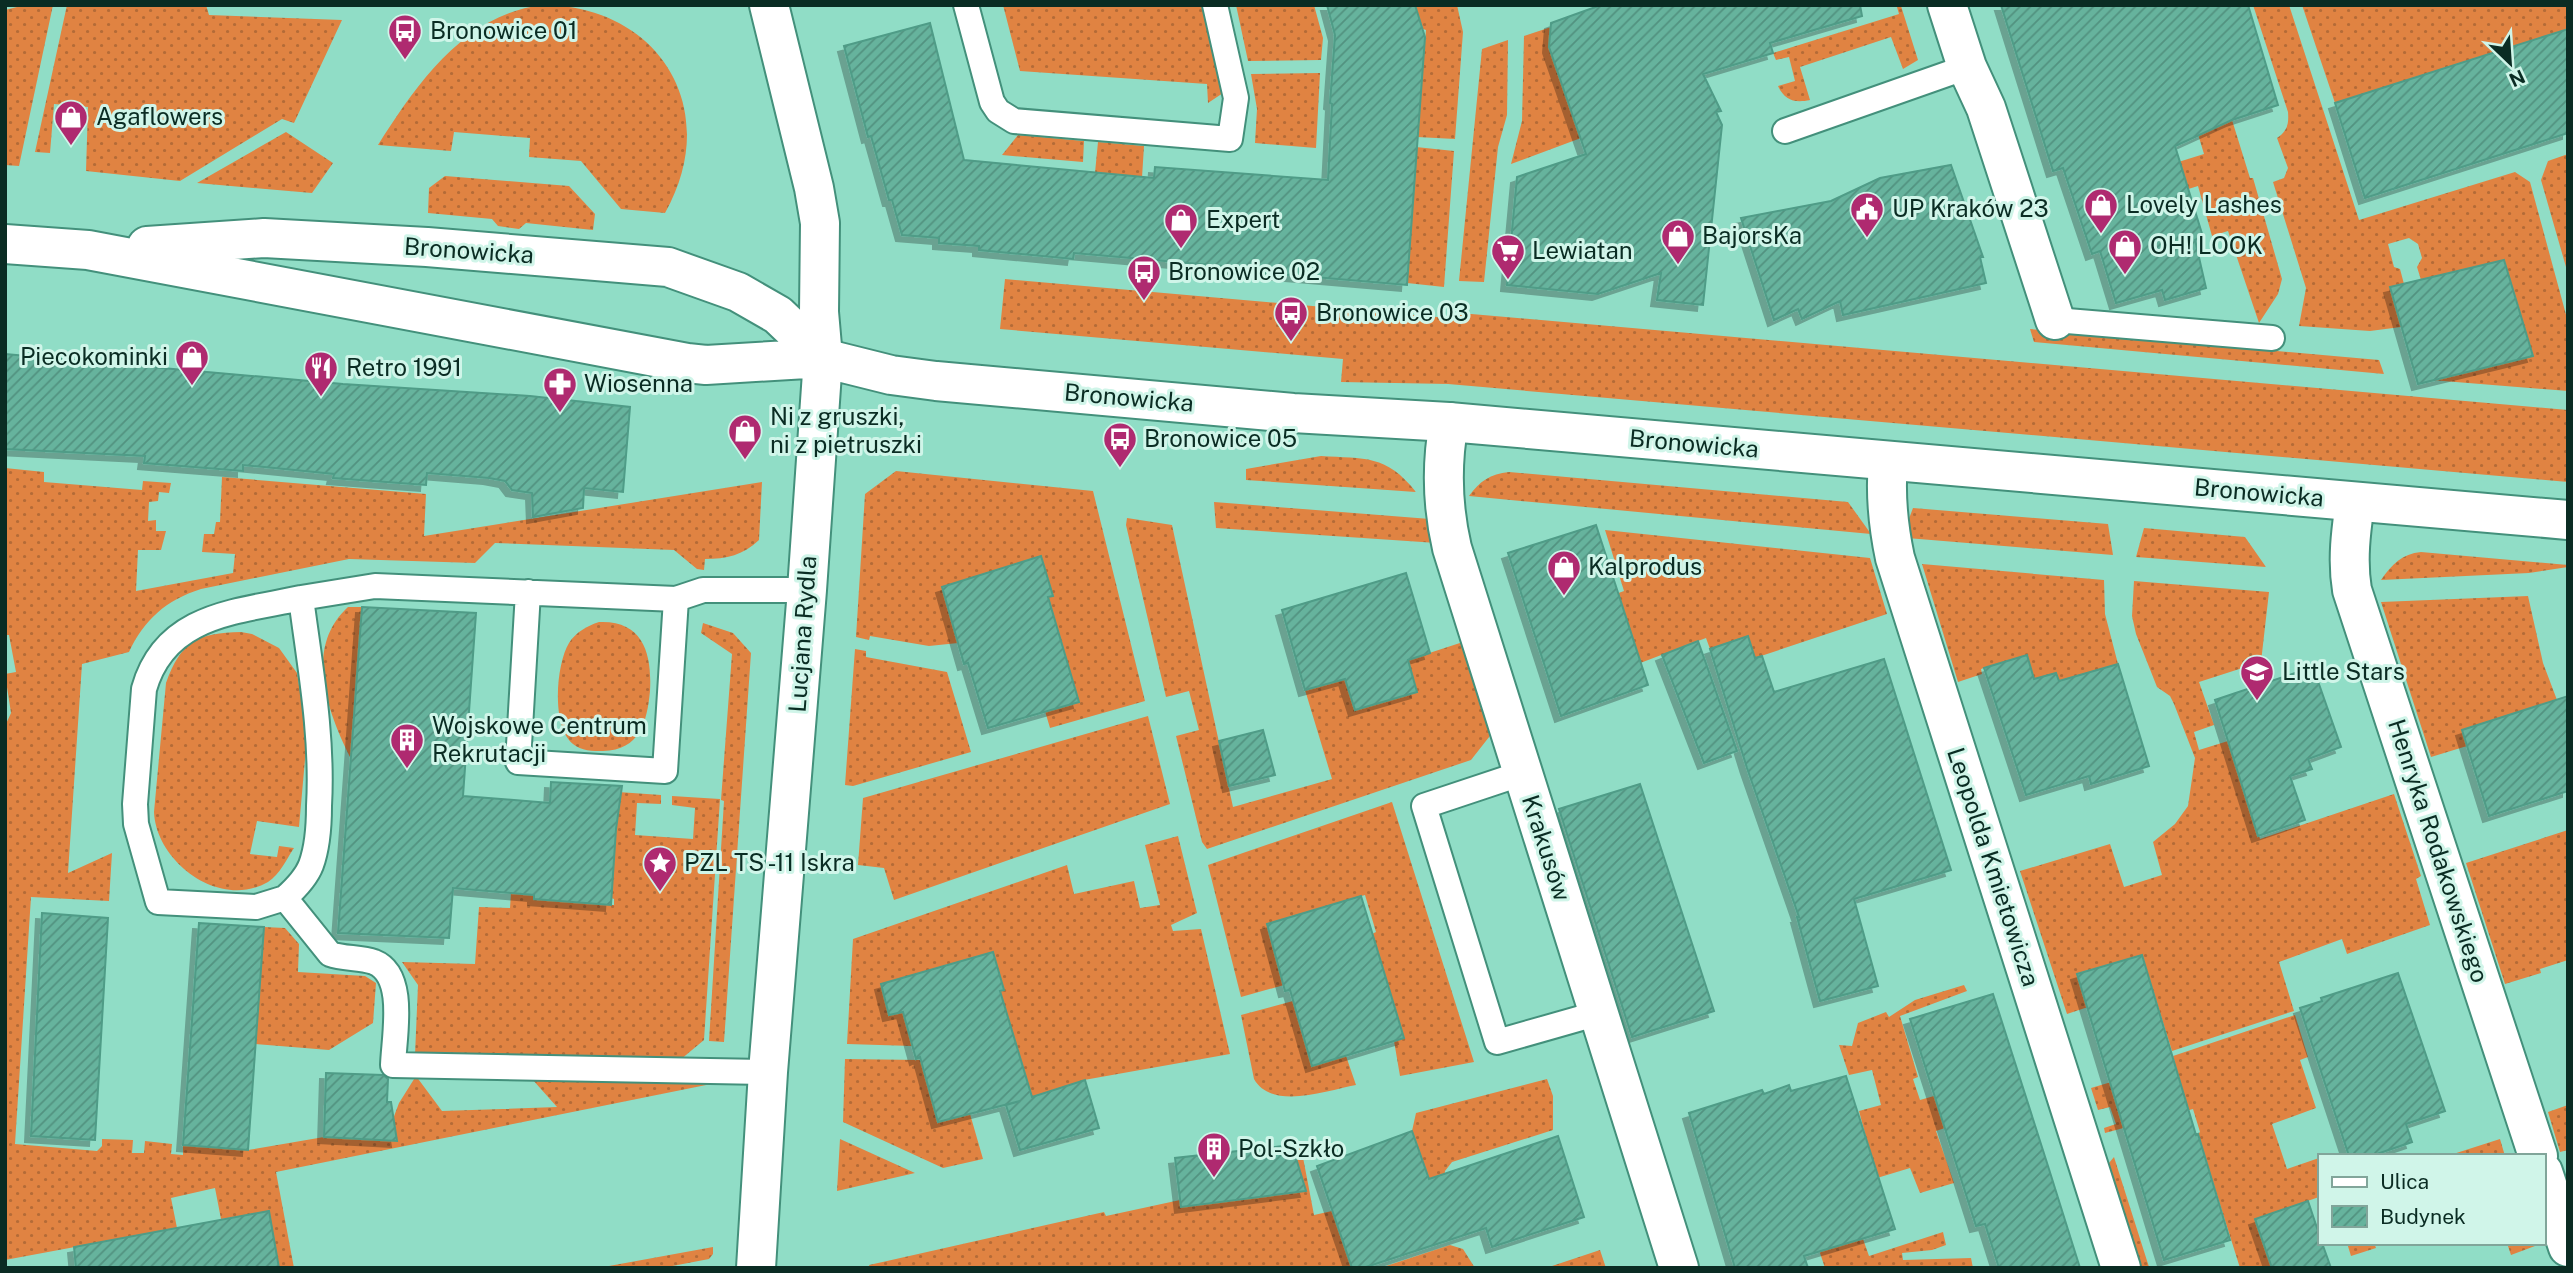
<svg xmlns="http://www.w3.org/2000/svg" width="2573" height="1273" viewBox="0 0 2573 1273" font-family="'Public Sans',sans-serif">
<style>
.grass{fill:url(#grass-dots)}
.building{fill:url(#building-hatch);stroke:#4f9c87;stroke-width:2;filter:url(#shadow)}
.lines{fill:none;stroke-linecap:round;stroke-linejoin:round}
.lane-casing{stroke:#43907b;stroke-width:28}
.street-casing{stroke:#43907b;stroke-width:42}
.secondary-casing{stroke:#43907b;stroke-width:42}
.lane{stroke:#fff;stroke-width:24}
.street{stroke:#fff;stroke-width:38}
.secondary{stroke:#fff;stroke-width:38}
.labels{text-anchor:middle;stroke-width:6;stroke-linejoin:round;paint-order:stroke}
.poi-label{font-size:24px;fill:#0a2c23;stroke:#d0f5e9;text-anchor:start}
.street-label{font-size:24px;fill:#0a2c23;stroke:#d0f5e9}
</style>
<defs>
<pattern id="grass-dots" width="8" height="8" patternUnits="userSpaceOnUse" patternTransform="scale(1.75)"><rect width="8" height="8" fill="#e08342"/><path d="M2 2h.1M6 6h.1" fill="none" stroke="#b46b37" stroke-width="1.8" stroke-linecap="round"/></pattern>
<pattern id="building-hatch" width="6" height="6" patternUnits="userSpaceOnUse" patternTransform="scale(1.75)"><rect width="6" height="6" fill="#66b39d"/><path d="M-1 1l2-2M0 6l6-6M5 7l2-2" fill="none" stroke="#529280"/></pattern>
<filter id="shadow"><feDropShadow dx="-6" dy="6" stdDeviation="0" flood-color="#0004"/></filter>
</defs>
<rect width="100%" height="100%" fill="#90ddc6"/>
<path class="grass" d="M25 5H53L19 166 5 165V10Z
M67 5H206L209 15 342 20 294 123 282 119 180 181 86 171 88 107 54 104 50 153 35 152Z
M542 5C658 5 724 108 665 213L621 209 581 161 529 157 530 138 454 132 451 151 378 145C417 84 464 15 542 5Z
M1003 5H1195L1204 7 1223 93 1208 103 1207 84 1020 71Z
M1236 5H1314L1323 38 1321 60 1248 61Z
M1415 5H1457L1463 32 1455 139 1417 137 1426 30 1423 29Z
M2253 5H2289L2359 220 2515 172 2530 182 2568 322V391L2431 380 2533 356 2504 260 2421 280 2417 267 2422 258 2418 244 2409 238 2388 244 2394 267 2400 269 2404 284 2390 288 2401 327 2370 331 2299 326 2306 288 2273 182 2284 178 2288 168 2277 138C2287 131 2289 125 2288 112Z
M2302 5H2568V29L2335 103Z
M1901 6 1918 60 1903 69 1891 37 1800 67 1810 100C1795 103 1785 101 1778 86L1795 81 1789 57 1776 60 1773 53 1899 14 1897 7Z
M1551 27 1581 138 1511 164 1522 121 1524 36Z
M1508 40 1507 115 1498 147 1484 282 1459 281 1482 49Z
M1320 73 1316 148 1255 143 1257 109 1251 74Z
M2188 101 2232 120 2250 178H2253L2282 279 2278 294 2259 323 2228 231 2212 236 2198 186 2166 196 2156 169 2204 154Z
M286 132 333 163 312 193 197 183Z
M1018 135 1084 141 1083 162 1002 155Z
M1098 142 1144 146 1139 225 1090 224Z
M1416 147 1454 151 1444 287 1407 283Z
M2568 154V274L2541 180 2548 161Z
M445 176 569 186 595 214 593 230 526 223 519 229 498 226 492 219 428 213 429 188Z
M1005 279 1437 317 1459 318 1460 313 2568 410V482L1448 384 1341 382 1343 359 1000 329Z
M2030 329 2379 360 2384 374 2034 342Z
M1321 456C1365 459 1386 454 1416 492L1246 480V469Z
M5 468 44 472V482L142 490 143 481 171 483 169 493 159 492 158 501 149 502 148 521 156 520V531H166L161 550H138L136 591 233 573 235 554 202 552 204 534H214L216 522H220L222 477 426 494 424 536 762 482 759 540C744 555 726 559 705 559L704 570 697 569 674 550 495 543 475 563 349 559 201 589C166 600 144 620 129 652L82 664 68 873 112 853 109 901 31 897 15 1144 97 1151 102 1146V1139L133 1140 132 1153H144L145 1141 172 1144 171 1154 183 1155V1145L248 1150 324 1137 397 1141 393 1119 399 1103 416 1076 442 1111 557 1107 532 1079 721 1082 276 1172 294 1268H279L269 1212 221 1219 215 1188 171 1198 177 1228 5 1260V726L11 713 5 674 16 672 9 635H5Z
M896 471 1093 491 1145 701 1050 728 1045 711 1079 701 1048 597 1041 557 942 587 958 643 929 646 870 636 869 640 856 637 865 494Z
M1509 472 1848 502 1871 534 1469 496C1480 481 1490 474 1509 472Z
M1214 502 1430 519 1437 543 1216 528Z
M1913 508 2108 524 2113 555 1907 538V524Z
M1127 518 1172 525 1233 807 1332 779 1305 690 1345 679 1355 710 1417 692 1408 660 1466 641 1493 732 1471 760 1207 849 1202 842 1176 736 1199 730 1189 691 1166 697 1126 525Z
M2144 528 2245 537 2266 567 2136 557Z
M1605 530 1870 558 1887 614 1755 658 1710 649 1706 638 1635 665 1613 595 1624 591Z
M2421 552 2568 565V567L2529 573 2381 580C2392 564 2402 554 2421 552Z
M1922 564 2104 580 2105 614 2118 664 2059 681 2056 673 2034 679 2026 655 1981 669 1982 674 1958 682Z
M2134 581 2269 592 2261 662 2199 682 2214 725 2194 732 2199 750 2228 741 2260 839 2394 794 2421 876 2416 879 2430 925 2347 954 2342 939 2279 962 2294 1011 2172 1051 2142 955 2078 973 2088 1007 2067 1014 2020 871 2110 844 2124 887 2162 875 2153 842 2175 824 2188 806 2195 758 2174 704 2170 696 2157 687 2136 634 2132 616Z
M2528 596 2543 663 2557 700 2462 730 2467 746 2431 757 2381 602Z
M348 607H362L351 759C328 713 303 648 348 607Z
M599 622C644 620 652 655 650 691 647 722 640 750 603 751 593 751 581 751 573 744 551 727 556 664 569 643 576 632 587 626 599 622Z
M703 623 733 633 751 653 724 1042 709 1041 724 801 721 800 732 654 701 633Z
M241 632 252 634 279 648 297 673 307 737 299 827 257 821 250 854 277 857 279 846 294 848C286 860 280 874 268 882 220 910 156 862 154 812L166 683C181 641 198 633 241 632Z
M855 649 866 651V657L947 672 971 752 853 786 845 785Z
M1148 716 1170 804 894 900 884 868 858 865 863 798Z
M618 792 661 795V804L637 803 635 835 693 839 695 808 672 805V796L720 799 704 1040 680 1060 415 1055 418 985 402 962 475 964 479 907 510 908 511 893 534 895 535 899 614 905V899L611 898Z
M1392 802 1474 1062 1400 1076 1394 1041 1404 1038 1372 934 1376 932 1365 895 1267 924 1284 985 1241 997 1208 865Z
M2568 830V960L2540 969 2541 973 2505 984 2466 863Z
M1178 836 1197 913 1171 925 1173 931 1201 929 1230 1054 1084 1080 1032 1097 1000 991 993 953 912 1046 847 1044 853 939 1067 865 1074 894 1134 881 1140 908 1160 905 1145 845Z
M264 927 285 928 299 944 298 972 365 976 376 983 373 1023 329 1050 255 1044Z
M1964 985 1967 991 1900 1016 1918 1077 1913 1079 1920 1100 1934 1096 1945 1128 1936 1131 1954 1183 1920 1193 1910 1168 1877 1178 1859 1111 1881 1105 1872 1070 1849 1075 1839 1045 1852 1046 1858 1023 1886 1012 1889 1017 1915 1000Z
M1293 1001 1312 1066 1346 1056 1356 1085C1328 1090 1272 1111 1254 1079L1241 1015Z
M2295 1015 2308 1057 2300 1060 2316 1108 2272 1124 2287 1169 2319 1158V1197L2256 1219 2272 1268H2240L2198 1134 2200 1132 2193 1109 2105 1133 2104 1128 2116 1124 2110 1107 2098 1110 2091 1088 2175 1063 2173 1056Z
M845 1059 921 1060 938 1122 970 1114 983 1159 943 1168 843 1122Z
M1547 1079 1553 1096V1130L1452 1162 1445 1171 1444 1179 1429 1181 1412 1131 1416 1113Z
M2568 1105V1150L2560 1152 2548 1112Z
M840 1139 915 1173 837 1191Z
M2500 1139 2505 1156H2447Z
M1301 1147 1314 1215 1332 1211 1352 1268H870L869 1265 887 1261 1104 1212 1106 1216 1180 1200 1299 1191 1293 1148Z
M2114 1157 2149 1267 2136 1268 2104 1169Z
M1943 1232 1946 1245 1932 1250 1902 1253 1903 1260 1971 1258 1973 1268H1825L1816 1241 1852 1242 1863 1239 1869 1256Z
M2347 1243H2374L2376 1248 2351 1256Z
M2507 1243H2534L2535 1246 2511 1255Z
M1450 1245 1463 1249 1475 1268H1380Z
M713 1247V1254L709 1259 662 1268H598Z
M1600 1250 1606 1268H1546Z"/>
<path class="building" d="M1327 5H1415L1425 37 1407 285 1233 270V267L1074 253 1073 259 979 250V246L939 243V238L902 235 892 200H889L871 136 868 137 844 46 930 23 964 160 1154 178 1155 167 1328 180 1332 104 1330 103 1335 35Z
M1601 5H1860L1862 16 1770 43 1773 53 1703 74 1721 111 1716 112 1722 125 1703 305 1657 300 1661 273 1598 294 1507 285 1517 177 1586 154 1549 47 1551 23Z
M2001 5H2248L2278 105 2232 120 2175 146 2203 237 2195 240 2206 288 2165 300 2162 290 2116 303 2100 251 2092 254 2063 168 2053 171Z
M2568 29V133L2365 198 2335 103Z
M1951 165 1983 257H1980L1986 283 1843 315 1840 301 1802 319 1798 309 1774 320 1741 218 1831 201 1880 178Z
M2504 260 2533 356 2418 384 2390 287Z
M5 354 343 384 530 396 630 407 623 492 584 488 583 508 533 517 532 493 512 490 505 481 489 478 427 473 426 485 333 478 334 474 243 465V471L144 463 145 456 5 449Z
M1596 525 1648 685 1561 716 1508 553Z
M1041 556 1053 596 1048 597 1079 702 988 728 968 663 964 664 942 587Z
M1406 573 1430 653 1408 660 1417 692 1355 710 1345 679 1305 690 1282 610Z
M362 607 476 613 463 796 550 803 551 782 622 786 616 829 611 905 534 899V895L453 888 449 938 338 933Z
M1748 636 1755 658 1762 656 1774 692 1884 659 1951 870 1854 899 1878 986 1820 1001 1797 917H1799L1747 768 1710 649Z
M1698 641 1737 751 1704 763 1662 655Z
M2027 655 2034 679 2056 673 2059 681 2118 664 2149 766 2091 784 2089 776 2026 795 1984 668Z
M2313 667 2341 747 2308 759 2312 769 2290 776 2305 820 2258 836 2215 700Z
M2568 696V791L2489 816 2462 730Z
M1263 730 1275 775 1229 786 1219 741Z
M1640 784 1714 1011 1632 1037 1559 809Z
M1361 896 1404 1038 1312 1066 1290 990 1285 991 1267 924Z
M42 913 108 918 95 1140 31 1136Z
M199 923 264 927 248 1150 183 1145Z
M993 952 1004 990 1000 991 1032 1097 1085 1080 1099 1128 1020 1150 1006 1105 1020 1101 938 1122 920 1057 916 1059 903 1012 889 1015 881 984Z
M2142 955 2196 1135 2198 1134 2230 1240 2164 1260 2077 974Z
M2398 973 2445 1111 2406 1124 2412 1142 2371 1156H2349L2300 1008 2322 1001 2321 998Z
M1993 994 2048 1166 2080 1268H1999L1985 1224 1976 1226 1910 1019Z
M326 1073 383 1075 388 1079 387 1102H391L397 1141 324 1137Z
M1846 1076 1895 1229 1804 1256 1808 1268H1735L1689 1113 1762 1090 1764 1094 1789 1085 1791 1091Z
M1412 1131 1429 1179 1558 1136 1584 1217 1492 1247 1486 1228 1363 1268H1352L1317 1166Z
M1292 1145 1306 1191 1181 1207 1175 1158Z
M2308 1201 2319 1234V1243H2322L2331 1268H2272L2255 1219Z
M269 1211 279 1268H76L74 1247Z"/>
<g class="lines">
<g class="lane-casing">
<path id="lane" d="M966 5 992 102 998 111 1014 121 1230 139 1236 98 1215 5
M1785 131 1967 67
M2055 320 2272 338
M528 592 518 762 665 771 676 599
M301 598C237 612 165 614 144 689L135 804 136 824 158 902 256 907 285 898 330 954C344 959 360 957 374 962 407 975 394 1036 393 1065L768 1072
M1523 773 1424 806 1497 1042 1599 1013
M285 898C295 889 306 878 311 865 318 846 319 826 319 806 323 736 310 667 301 598L375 586 676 599 703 590H807"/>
</g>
<g class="street-casing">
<path id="street" d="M769 5 814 188 820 223 819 312 823 358
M1947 5 1967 67 1986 108 2055 320
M1449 422C1441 465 1442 505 1452 548L1679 1268
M1888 462C1885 495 1888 525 1895 558L2121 1268
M2355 502C2351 531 2347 560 2352 590L2538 1156
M2543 1172 2568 1247"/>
</g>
<g class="secondary-casing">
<path id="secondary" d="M5 244 88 250 687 363 706 365 823 358 891 375 936 381 1293 413 1449 422 2568 520
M147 246 264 238 427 247 668 267 738 292 778 315 823 358
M756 1268 768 1072 807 590 823 358"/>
</g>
<use href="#lane" class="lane"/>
<use href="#street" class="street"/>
<use href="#secondary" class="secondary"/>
</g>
<defs>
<g id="bus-pin" transform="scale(1.75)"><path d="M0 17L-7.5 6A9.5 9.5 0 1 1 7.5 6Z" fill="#af2a70" stroke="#d0f5e9"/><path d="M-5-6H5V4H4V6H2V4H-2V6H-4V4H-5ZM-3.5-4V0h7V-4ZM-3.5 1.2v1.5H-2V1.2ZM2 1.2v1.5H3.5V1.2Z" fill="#fff"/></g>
<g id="shop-pin" transform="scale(1.75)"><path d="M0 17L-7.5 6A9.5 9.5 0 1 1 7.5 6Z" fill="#af2a70" stroke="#d0f5e9"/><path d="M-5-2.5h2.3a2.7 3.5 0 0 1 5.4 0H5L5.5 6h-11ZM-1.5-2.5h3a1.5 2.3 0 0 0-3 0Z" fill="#fff"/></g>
<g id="civic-pin" transform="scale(1.75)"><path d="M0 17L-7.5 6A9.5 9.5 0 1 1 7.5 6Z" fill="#af2a70" stroke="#d0f5e9"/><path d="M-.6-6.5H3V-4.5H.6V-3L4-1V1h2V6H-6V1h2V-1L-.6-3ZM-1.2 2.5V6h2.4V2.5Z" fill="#fff"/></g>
<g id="supermarket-pin" transform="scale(1.75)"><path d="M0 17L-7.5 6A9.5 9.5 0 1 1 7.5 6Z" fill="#af2a70" stroke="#d0f5e9"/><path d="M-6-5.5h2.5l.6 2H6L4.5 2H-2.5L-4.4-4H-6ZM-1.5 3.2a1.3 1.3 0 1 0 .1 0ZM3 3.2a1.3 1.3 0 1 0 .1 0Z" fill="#fff"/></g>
<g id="restaurant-pin" transform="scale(1.75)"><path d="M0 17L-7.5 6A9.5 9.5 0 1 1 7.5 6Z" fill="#af2a70" stroke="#d0f5e9"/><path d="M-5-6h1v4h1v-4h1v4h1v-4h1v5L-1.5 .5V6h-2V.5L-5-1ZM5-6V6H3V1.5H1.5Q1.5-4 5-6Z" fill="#fff"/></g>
<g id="pharmacy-pin" transform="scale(1.75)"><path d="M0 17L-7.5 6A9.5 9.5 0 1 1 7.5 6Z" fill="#af2a70" stroke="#d0f5e9"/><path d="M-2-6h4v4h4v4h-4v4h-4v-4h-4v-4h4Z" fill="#fff"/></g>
<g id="school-pin" transform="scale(1.75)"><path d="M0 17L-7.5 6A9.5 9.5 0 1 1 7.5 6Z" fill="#af2a70" stroke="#d0f5e9"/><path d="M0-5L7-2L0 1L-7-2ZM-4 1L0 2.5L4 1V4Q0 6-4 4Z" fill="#fff"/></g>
<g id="building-pin" transform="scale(1.75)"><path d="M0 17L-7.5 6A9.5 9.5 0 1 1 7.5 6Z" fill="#af2a70" stroke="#d0f5e9"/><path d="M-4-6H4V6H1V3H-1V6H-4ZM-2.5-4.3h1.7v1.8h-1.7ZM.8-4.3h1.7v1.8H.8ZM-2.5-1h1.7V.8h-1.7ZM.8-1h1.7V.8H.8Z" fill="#fff"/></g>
<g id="sight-pin" transform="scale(1.75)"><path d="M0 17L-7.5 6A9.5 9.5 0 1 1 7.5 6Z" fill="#af2a70" stroke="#d0f5e9"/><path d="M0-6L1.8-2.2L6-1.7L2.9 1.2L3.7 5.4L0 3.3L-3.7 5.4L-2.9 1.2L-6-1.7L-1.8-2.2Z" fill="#fff"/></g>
</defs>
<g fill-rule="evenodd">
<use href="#bus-pin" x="405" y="31"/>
<use href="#shop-pin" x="71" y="117"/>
<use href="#shop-pin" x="2101" y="205"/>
<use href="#civic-pin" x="1867" y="209"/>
<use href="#shop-pin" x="1181" y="220"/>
<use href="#shop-pin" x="1678" y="236"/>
<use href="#shop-pin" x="2125" y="246"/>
<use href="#supermarket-pin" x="1508" y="251"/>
<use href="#bus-pin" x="1144" y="272"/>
<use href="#bus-pin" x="1291" y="313"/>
<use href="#shop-pin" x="192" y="357"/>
<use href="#restaurant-pin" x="321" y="368"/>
<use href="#pharmacy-pin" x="560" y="384"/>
<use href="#shop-pin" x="745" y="431"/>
<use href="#bus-pin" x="1120" y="439"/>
<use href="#shop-pin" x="1564" y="567"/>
<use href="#school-pin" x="2257" y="672"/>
<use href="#building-pin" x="407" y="740"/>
<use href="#sight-pin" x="660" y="863"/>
<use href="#building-pin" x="1214" y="1149"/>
</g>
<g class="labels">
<g class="poi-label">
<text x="430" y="39">Bronowice 01</text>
<text x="96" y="125">Agaflowers</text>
<text x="2126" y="213">Lovely Lashes</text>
<text x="1892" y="217">UP Kraków 23</text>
<text x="1206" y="228">Expert</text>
<text x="1702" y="244">BajorsKa</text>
<text x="2150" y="254">OH! LOOK</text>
<text x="1532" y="259">Lewiatan</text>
<text x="1168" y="280">Bronowice 02</text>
<text x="1316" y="321">Bronowice 03</text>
<text x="168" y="365" text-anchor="end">Piecokominki</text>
<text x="346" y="376">Retro 1991</text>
<text x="584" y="392">Wiosenna</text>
<text x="770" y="425">Ni z gruszki,<tspan x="770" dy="28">ni z pietruszki</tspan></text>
<text x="1144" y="447">Bronowice 05</text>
<text x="1588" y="575">Kalprodus</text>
<text x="2282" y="680">Little Stars</text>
<text x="432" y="734">Wojskowe Centrum<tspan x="432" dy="28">Rekrutacji</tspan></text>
<text x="684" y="871">PZL TS -11 Iskra</text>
<text x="1238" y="1157">Pol-Szkło</text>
</g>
<g class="street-label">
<text transform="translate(469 251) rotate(4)" y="8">Bronowicka</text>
<text transform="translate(1129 398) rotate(5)" y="8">Bronowicka</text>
<text transform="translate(1694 444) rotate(5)" y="8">Bronowicka</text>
<text transform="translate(2259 493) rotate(5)" y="8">Bronowicka</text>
<text transform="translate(803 634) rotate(-86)" y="8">Lucjana Rydla</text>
<text transform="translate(1546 848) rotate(72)" y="8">Krakusów</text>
<text transform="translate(2438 851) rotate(72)" y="8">Henryka Rodakowskiego</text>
<text transform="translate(1993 867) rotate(72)" y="8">Leopolda Kmietowicza</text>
</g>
</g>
<rect width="2573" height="1273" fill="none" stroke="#0a2c23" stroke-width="14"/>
<rect x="2318" y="1154" width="228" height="91" fill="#d0f5e9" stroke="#81a59a" stroke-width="2"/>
<rect x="2332" y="1177" width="35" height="10" fill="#ffffff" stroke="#81a59a" stroke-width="2"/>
<text x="2380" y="1189" font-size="21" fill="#0a2c23">Ulica</text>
<rect x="2332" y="1206" width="35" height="21" fill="url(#building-hatch)" stroke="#81a59a" stroke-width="2"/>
<text x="2380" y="1224" font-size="21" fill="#0a2c23">Budynek</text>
<g transform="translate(2510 63) rotate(155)" stroke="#d0f5e9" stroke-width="5" paint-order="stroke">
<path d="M0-5L12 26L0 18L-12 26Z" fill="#0a2c23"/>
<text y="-10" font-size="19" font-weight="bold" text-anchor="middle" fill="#0a2c23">N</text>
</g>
</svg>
